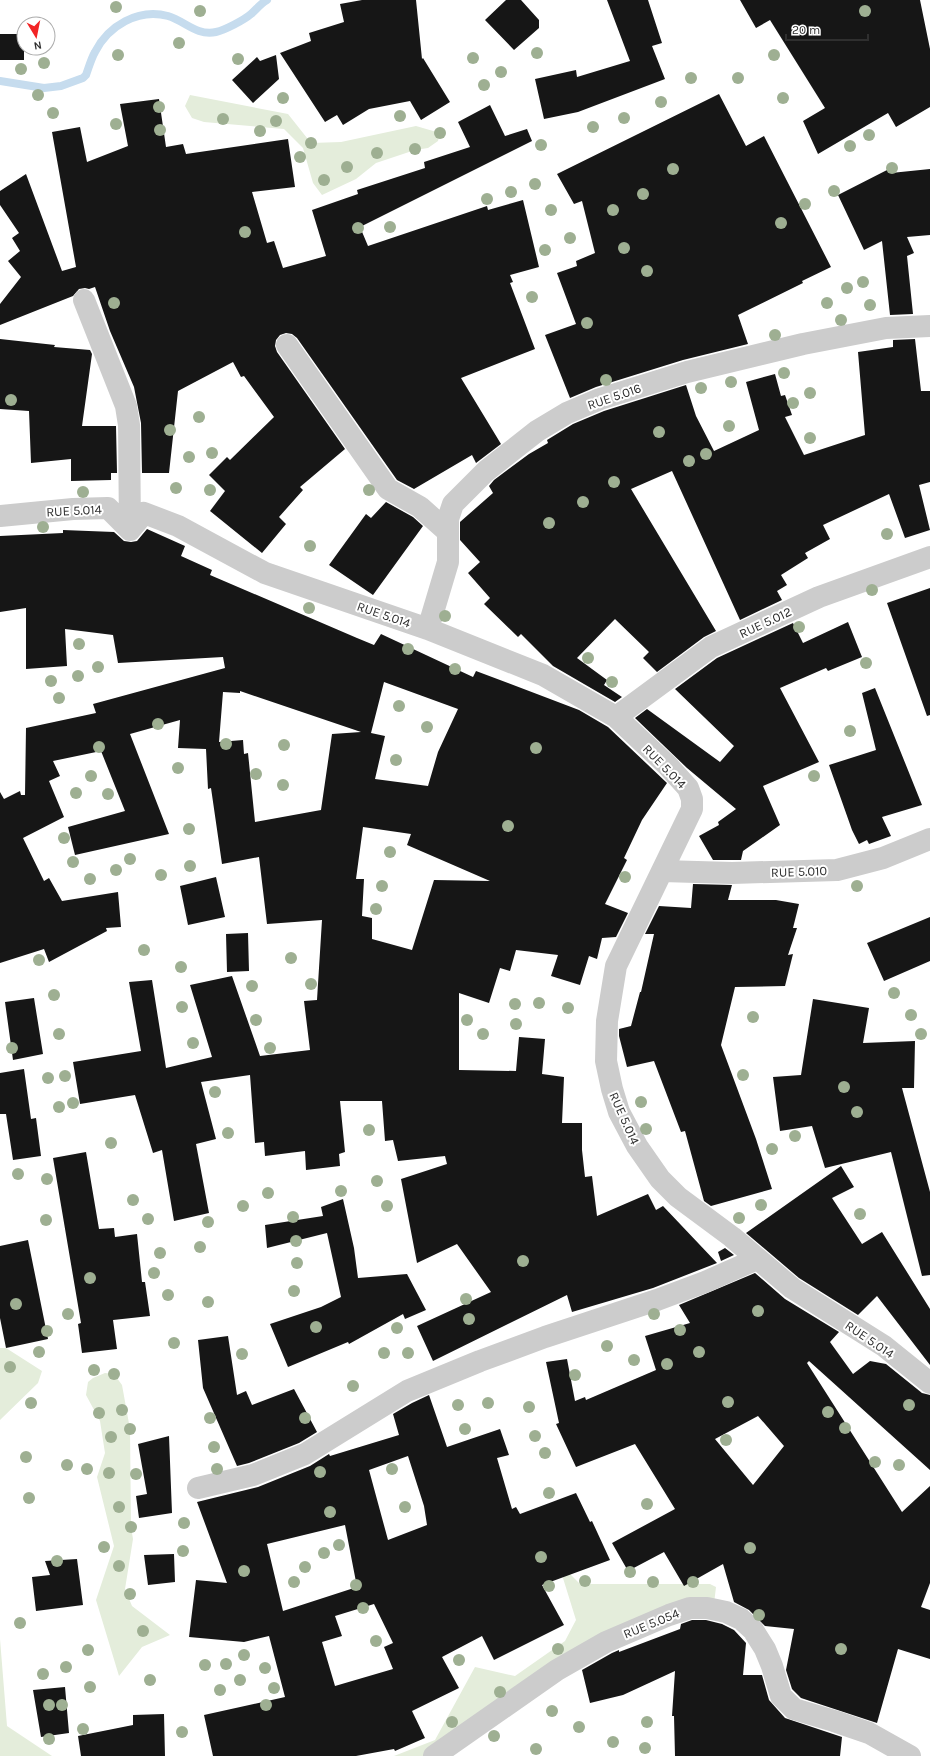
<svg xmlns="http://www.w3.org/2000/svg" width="930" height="1756" viewBox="0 0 930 1756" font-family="Karla,sans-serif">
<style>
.green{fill:#e4eddb}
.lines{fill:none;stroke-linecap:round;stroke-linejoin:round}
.stream{stroke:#c6dcee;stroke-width:8}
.building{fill:#161616;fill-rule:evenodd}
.minor{stroke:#ccc;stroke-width:22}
.tree{fill:#9eaf92}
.labels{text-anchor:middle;stroke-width:4;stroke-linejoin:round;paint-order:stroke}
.street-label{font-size:13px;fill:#2f2f2f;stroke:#fff}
</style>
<rect width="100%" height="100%" fill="#fff"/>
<path class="green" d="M190 95 288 114 311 143 341 142 416 126 440 133 438 141 428 148 415 150 376 163 356 179 322 195 313 183 303 148 284 129 204 122 192 118 185 106Z
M0 1348H6L42 1371 38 1383 0 1420Z
M105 1373 114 1374 122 1385 130 1429 131 1527 133 1539 125 1589 132 1606 170 1635 142 1647 119 1676 96 1600 114 1546 97 1477 105 1453 100 1421 86 1395 88 1382 93 1378Z
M558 1562 580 1584H710L716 1587 714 1604 606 1642 454 1754 453 1756H394L435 1740 475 1667 515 1676 565 1641 576 1620Z
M0 1639 7 1726 52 1756H0Z"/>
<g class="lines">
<path class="stream" d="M0 81 44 88 61 86 83 78 86 75C89 67 91 59 95 52 108 26 138 8 168 16 185 21 196 36 216 32 225 30 244 20 251 14 257 9 260 4 267 0"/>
</g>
<path class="building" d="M362 0H416L422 59 423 58 450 102 421 120 410 101 369 109 343 125 337 115 325 122 280 53 311 41 309 33 344 22 340 4Z
M506 0H521L539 20V28L514 50 485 20Z
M607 0H648L662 43 652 46 665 79 578 112 544 119 535 79 576 70 577 77 630 61Z
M740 0H920L930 49V107L896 127 888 113 818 154 803 121 825 108 770 20 756 28Z
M0 34H24V60H0Z
M276 55 279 79 253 103 232 80 257 57 260 61Z
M719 94 746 146 764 136 831 267 802 281 803 283 738 315 748 344 683 360 596 387 570 398 545 335 576 324 557 273 577 266 576 261 595 253 582 201 574 204 557 174Z
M159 99 166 147 183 144 186 154 288 139 295 187 252 192 267 243 274 241 283 268 326 256 312 210 358 194 357 190 425 168 424 162 470 147 458 122 490 105 505 136 527 129 532 141 360 227 368 246 487 206 488 210 523 200 539 267 510 275 513 282 510 283 535 349 461 378 501 444 476 463 472 455 414 489 397 480 297 338 292 334 286 333 280 335 276 340 275 346 277 352 345 449 300 487 303 490 279 517 286 524 262 553 210 511 225 491 209 475 227 457 230 460 274 417 244 376 241 377 233 362 178 391 169 473H142L141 423 134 387 110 331 95 287 89 289 85 288 79 289 73 296 0 325V304L21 277 8 261 20 251 12 238 19 233 0 205V191L26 174 62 271 76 267 52 132 80 127 87 162 128 146 120 104Z
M889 169 891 173 930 169V235L907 237 914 253 907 256 913 314 890 315 882 241 864 250 838 195Z
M0 339 55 345 54 347 90 350 92 354 82 426H116L117 473H111V480L71 481V459L31 463 29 411 0 409Z
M915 339 921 391H930V482L919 485 930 530 905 538 889 494 823 525 830 539 805 553 808 558 781 575 787 585 777 591 782 600 740 620 672 471 631 489 716 631 704 637 657 672 643 658 649 652 615 619 577 658 607 680 604 685 622 697 615 702 553 666 521 634 518 637 484 604 490 598 468 573 480 562 460 540V522L493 493 489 486 494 480 529 454 548 443 547 440 573 424 604 411 686 385 696 416 714 451 759 430 746 382 775 374 781 396 785 395 792 415 785 417 804 455 865 435 858 352 893 347V340Z
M386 502 413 517 423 526 373 595 329 565 366 514 371 518Z
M147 529 185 546 181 556 212 570 210 575 357 638 374 645 381 634 473 677 476 671 579 710 608 727 667 783 642 820 624 858 627 860 605 904 628 913 616 937 602 938 597 959 589 956 580 985 551 976 558 955 516 950 510 971 500 968 489 1003 459 993V1070L516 1071 519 1037 545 1039 542 1074 564 1077 562 1123H582V1150L585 1177 592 1176 597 1216 648 1194 656 1210 663 1206 717 1263 653 1288 572 1312 567 1295 433 1361 417 1326 491 1292 457 1244 417 1263 401 1179 447 1164 445 1156 398 1161 393 1140 385 1141 382 1101H340L345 1152 339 1154 340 1166 306 1170 305 1151 265 1156 264 1142 255 1143 250 1075 201 1082 216 1139 196 1144 209 1213 174 1221 162 1150 153 1153 135 1095 80 1104 73 1062 141 1051 129 982 152 980 166 1068 212 1057 190 985 232 976 260 1056 310 1050 304 1001 317 1000 322 920 267 924 259 857 222 864 211 788 208 789 206 749 178 748 180 720 130 734 169 834 75 855 68 827 125 811 101 751 53 761 60 776 49 781 64 817 23 838 44 881 49 878 62 901 118 892 121 927 106 928 107 931 49 962 44 949 0 963V792L4 799 20 791 21 795H25L26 728 96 713 93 704 225 668 223 657 118 663 113 635 65 629 67 666 26 669V608L0 612V536L63 533V530L114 532 124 541 131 542 137 541ZM384 682 458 709 438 752 428 786 375 779 385 736 371 733ZM240 691 361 732 332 734 321 810 255 822 248 753 244 754 243 740 219 742 223 692 240 693ZM363 827 411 834 407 845 490 881 434 880 412 950 372 939V918L362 916 364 879H356Z
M930 588V715L927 716 887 603Z
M848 622 862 657 828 671 826 668 780 688 819 762 763 786 780 825 743 851 741 860H713L699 836 719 825 718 822 736 809 687 768 635 718 647 709 720 762 734 746 675 689 717 658 793 623 803 643Z
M875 688 922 805 882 817 891 836 869 844 867 840 859 844 852 830 829 765 876 750 862 693Z
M216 877 225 917 188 925 180 886Z
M693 884 732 885 728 900H776L799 904 793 928H797L788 955 793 954 785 986 735 987 721 1045 756 1139 772 1189 711 1206 704 1201 685 1131 681 1132 654 1061 627 1067 619 1036V1029L631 1026 640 992H641L654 934H645L659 906 691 908Z
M930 917V961L884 981 867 943Z
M248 933 249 971 227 972 226 934Z
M34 998 43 1054 13 1060 5 1002Z
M813 999 869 1008 863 1043 915 1041 914 1088H902L930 1192V1275L922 1276 891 1152 825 1168 812 1126 780 1131 773 1077 801 1075Z
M24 1069 31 1119 36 1118 41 1156 13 1160 6 1114H0V1073Z
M86 1152 99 1229 114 1228 115 1237 137 1234 142 1282H145L150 1316 113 1320 117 1349 82 1353 78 1324 81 1323 53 1158Z
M841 1166 854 1187 832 1198 862 1244 882 1232 930 1309V1365L877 1296 858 1315 799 1278 746 1233Z
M343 1199 354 1248 358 1278 407 1274 426 1310 405 1319 403 1314 349 1344 348 1342 288 1367 270 1324 321 1307 341 1297 327 1233 267 1248 265 1225 323 1216 321 1207Z
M28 1240 48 1339 6 1348 0 1318V1246Z
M725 1248 734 1255 721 1261 718 1252Z
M755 1273 785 1299 839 1332 830 1342 853 1374 870 1361 886 1364 922 1393 930 1395V1470L809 1361 807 1363 902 1512 930 1486V1583L921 1607 930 1610V1659L898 1649 877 1723 801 1698 792 1689 786 1670 794 1629 765 1626 749 1610 734 1602 723 1564 684 1586 664 1552 628 1571 612 1543 675 1509 635 1444 576 1467 556 1424 559 1423 546 1362 567 1359 575 1401 585 1397 586 1400 656 1370 645 1336 690 1323 679 1305ZM758 1416 784 1446 753 1485 715 1439Z
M228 1336 237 1395 246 1391 252 1405 294 1389 317 1432 299 1443 249 1463 237 1466 203 1388 198 1340Z
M429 1395 447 1447 500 1429 509 1455 497 1458 512 1509 516 1507 520 1514 576 1493 590 1522 592 1521 610 1560 542 1585 564 1625 494 1660 482 1636 442 1657 459 1688 412 1711 425 1738 395 1751 394 1749 356 1756H213L204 1715 285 1697 269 1636 244 1642 189 1637 196 1580 227 1583 197 1502 258 1487 310 1466 329 1454 330 1456 399 1435 393 1414 412 1403ZM408 1456 424 1506 427 1525 388 1540 369 1470ZM345 1525 357 1587 283 1611 267 1544ZM374 1604 393 1643 384 1647 393 1669 335 1686 322 1642 342 1636 335 1616Z
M169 1436 172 1513 139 1518 136 1496 147 1494 138 1444Z
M174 1554 175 1582 148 1585 144 1555Z
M77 1559 83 1605 36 1611 32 1577 50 1575 45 1561Z
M692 1620H706L722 1624 734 1630 746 1643 743 1675H762L769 1700 785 1718 842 1737 840 1756H675L674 1716H672L675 1671 623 1695 590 1703 582 1670 612 1653 619 1650V1652L680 1629 681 1624Z
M65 1687 69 1733 41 1737 33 1690Z
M164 1714 165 1756H81L78 1736 133 1725V1715Z"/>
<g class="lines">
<path class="minor" d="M84 300 126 406 129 425 130 530
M287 345 388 489 420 507 448 532
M0 516 73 509 108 508 130 530 144 513 178 526 265 573 428 629 543 675 616 717 668 766 688 788 692 799V809L616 966 607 1021 606 1061 612 1089 619 1112 637 1146 660 1179 678 1197 732 1237 792 1288 884 1346 930 1383
M428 629 448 562V519L453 504 486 471 537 431 567 413 600 399 687 372 803 344 886 328 930 326
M616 717 711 647 819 597 930 557
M662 871 732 873 837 870 883 858 930 839
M198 1488 253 1475 305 1454 407 1391 480 1361 545 1337 657 1300 705 1282 757 1259
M434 1756 557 1670 606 1642 669 1615 690 1608H707L726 1612 741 1619 753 1630 765 1649 772 1666 781 1696 794 1709 834 1721 869 1733 910 1756"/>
</g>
<g class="tree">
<circle cx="116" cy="7" r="6"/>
<circle cx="200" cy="11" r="6"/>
<circle cx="865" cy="11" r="6"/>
<circle cx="179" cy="43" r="6"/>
<circle cx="537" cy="53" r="6"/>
<circle cx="118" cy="55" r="6"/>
<circle cx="774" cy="55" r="6"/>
<circle cx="473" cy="58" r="6"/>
<circle cx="238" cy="59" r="6"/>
<circle cx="44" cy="63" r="6"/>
<circle cx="21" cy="69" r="6"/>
<circle cx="501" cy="72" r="6"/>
<circle cx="691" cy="78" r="6"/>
<circle cx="738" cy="78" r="6"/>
<circle cx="484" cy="85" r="6"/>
<circle cx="38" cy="95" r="6"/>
<circle cx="283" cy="98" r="6"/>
<circle cx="783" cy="98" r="6"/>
<circle cx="661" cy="102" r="6"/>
<circle cx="159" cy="107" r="6"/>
<circle cx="53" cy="113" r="6"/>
<circle cx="400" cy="116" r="6"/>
<circle cx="624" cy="118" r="6"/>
<circle cx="223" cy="119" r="6"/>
<circle cx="276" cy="121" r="6"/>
<circle cx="116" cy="124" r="6"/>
<circle cx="593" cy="127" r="6"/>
<circle cx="160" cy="130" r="6"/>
<circle cx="260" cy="131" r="6"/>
<circle cx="440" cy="133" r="6"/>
<circle cx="869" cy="135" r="6"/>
<circle cx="311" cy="143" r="6"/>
<circle cx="541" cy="145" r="6"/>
<circle cx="850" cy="146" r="6"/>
<circle cx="415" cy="149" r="6"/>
<circle cx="377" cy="153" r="6"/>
<circle cx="300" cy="157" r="6"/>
<circle cx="347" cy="167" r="6"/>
<circle cx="892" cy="168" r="6"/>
<circle cx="673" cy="169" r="6"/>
<circle cx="324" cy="180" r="6"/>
<circle cx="535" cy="184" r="6"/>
<circle cx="834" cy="191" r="6"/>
<circle cx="511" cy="192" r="6"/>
<circle cx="643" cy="194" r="6"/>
<circle cx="487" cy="199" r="6"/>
<circle cx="805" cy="204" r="6"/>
<circle cx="551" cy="210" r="6"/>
<circle cx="613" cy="210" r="6"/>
<circle cx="781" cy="223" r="6"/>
<circle cx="390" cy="227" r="6"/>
<circle cx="358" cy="228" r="6"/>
<circle cx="245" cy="232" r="6"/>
<circle cx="570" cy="238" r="6"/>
<circle cx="624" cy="248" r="6"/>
<circle cx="545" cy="250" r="6"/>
<circle cx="647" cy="271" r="6"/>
<circle cx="863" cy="282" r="6"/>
<circle cx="847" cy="288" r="6"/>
<circle cx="532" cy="297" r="6"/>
<circle cx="114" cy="303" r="6"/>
<circle cx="827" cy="303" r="6"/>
<circle cx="870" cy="305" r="6"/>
<circle cx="841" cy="320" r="6"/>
<circle cx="587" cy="323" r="6"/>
<circle cx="775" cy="335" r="6"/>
<circle cx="784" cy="373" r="6"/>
<circle cx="606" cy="380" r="6"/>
<circle cx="731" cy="382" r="6"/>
<circle cx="701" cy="388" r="6"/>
<circle cx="810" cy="393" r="6"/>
<circle cx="11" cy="400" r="6"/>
<circle cx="793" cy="403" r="6"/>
<circle cx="199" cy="417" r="6"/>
<circle cx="729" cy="426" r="6"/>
<circle cx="170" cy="430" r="6"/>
<circle cx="659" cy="432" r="6"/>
<circle cx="810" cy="438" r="6"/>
<circle cx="212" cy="453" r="6"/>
<circle cx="706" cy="454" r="6"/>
<circle cx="189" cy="457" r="6"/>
<circle cx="689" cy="461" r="6"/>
<circle cx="614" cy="482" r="6"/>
<circle cx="176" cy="488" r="6"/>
<circle cx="210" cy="490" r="6"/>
<circle cx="369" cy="490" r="6"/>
<circle cx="83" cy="492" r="6"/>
<circle cx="583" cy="502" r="6"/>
<circle cx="549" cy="523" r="6"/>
<circle cx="43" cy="527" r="6"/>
<circle cx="887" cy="534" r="6"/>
<circle cx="310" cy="546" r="6"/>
<circle cx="872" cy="590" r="6"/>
<circle cx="309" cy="608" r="6"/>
<circle cx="445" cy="616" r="6"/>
<circle cx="799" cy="627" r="6"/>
<circle cx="79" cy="644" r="6"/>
<circle cx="408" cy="649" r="6"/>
<circle cx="588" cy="658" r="6"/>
<circle cx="866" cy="663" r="6"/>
<circle cx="98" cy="667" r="6"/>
<circle cx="455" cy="669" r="6"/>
<circle cx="78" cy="676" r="6"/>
<circle cx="51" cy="681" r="6"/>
<circle cx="612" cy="682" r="6"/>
<circle cx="59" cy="698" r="6"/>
<circle cx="399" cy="706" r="6"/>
<circle cx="158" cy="724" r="6"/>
<circle cx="427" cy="727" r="6"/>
<circle cx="850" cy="731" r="6"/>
<circle cx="226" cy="744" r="6"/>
<circle cx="284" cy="745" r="6"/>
<circle cx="99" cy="747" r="6"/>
<circle cx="536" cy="748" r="6"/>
<circle cx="396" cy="760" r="6"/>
<circle cx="178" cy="768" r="6"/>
<circle cx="256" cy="774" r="6"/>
<circle cx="91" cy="776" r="6"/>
<circle cx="814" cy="776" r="6"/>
<circle cx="283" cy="785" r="6"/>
<circle cx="76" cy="793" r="6"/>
<circle cx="108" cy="794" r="6"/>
<circle cx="508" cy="826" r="6"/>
<circle cx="189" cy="829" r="6"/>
<circle cx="64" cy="838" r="6"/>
<circle cx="390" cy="852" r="6"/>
<circle cx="130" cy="859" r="6"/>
<circle cx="73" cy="862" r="6"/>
<circle cx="190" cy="866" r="6"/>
<circle cx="116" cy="870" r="6"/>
<circle cx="161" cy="875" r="6"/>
<circle cx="625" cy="877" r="6"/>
<circle cx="90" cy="879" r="6"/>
<circle cx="382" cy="886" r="6"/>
<circle cx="857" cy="886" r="6"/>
<circle cx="376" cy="909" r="6"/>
<circle cx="144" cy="950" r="6"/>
<circle cx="291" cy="958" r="6"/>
<circle cx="39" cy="960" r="6"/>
<circle cx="181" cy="967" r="6"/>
<circle cx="311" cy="984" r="6"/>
<circle cx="252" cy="986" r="6"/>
<circle cx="894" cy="993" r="6"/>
<circle cx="54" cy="995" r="6"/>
<circle cx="539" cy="1003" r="6"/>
<circle cx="515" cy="1004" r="6"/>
<circle cx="182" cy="1007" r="6"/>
<circle cx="568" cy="1008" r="6"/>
<circle cx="911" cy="1015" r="6"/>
<circle cx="753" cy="1017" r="6"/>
<circle cx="256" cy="1020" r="6"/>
<circle cx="467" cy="1020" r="6"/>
<circle cx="516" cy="1024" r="6"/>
<circle cx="59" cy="1034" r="6"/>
<circle cx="483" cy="1034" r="6"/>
<circle cx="921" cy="1034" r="6"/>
<circle cx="193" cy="1043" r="6"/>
<circle cx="12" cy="1048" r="6"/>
<circle cx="270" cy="1048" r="6"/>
<circle cx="743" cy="1075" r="6"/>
<circle cx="65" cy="1076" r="6"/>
<circle cx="48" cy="1078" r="6"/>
<circle cx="844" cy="1087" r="6"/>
<circle cx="215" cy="1092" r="6"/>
<circle cx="641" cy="1102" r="6"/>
<circle cx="73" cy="1103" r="6"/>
<circle cx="59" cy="1107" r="6"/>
<circle cx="857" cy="1112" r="6"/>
<circle cx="646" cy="1129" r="6"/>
<circle cx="369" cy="1130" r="6"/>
<circle cx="228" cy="1133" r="6"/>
<circle cx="795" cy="1136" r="6"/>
<circle cx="111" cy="1143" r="6"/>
<circle cx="772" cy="1149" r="6"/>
<circle cx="18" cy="1174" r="6"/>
<circle cx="47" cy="1179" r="6"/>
<circle cx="377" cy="1181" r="6"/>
<circle cx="341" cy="1191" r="6"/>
<circle cx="268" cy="1193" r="6"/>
<circle cx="133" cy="1200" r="6"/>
<circle cx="761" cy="1205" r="6"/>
<circle cx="243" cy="1206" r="6"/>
<circle cx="387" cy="1206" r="6"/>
<circle cx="860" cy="1214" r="6"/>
<circle cx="293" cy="1217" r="6"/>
<circle cx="739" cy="1218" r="6"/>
<circle cx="148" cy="1219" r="6"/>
<circle cx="46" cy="1220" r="6"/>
<circle cx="208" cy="1222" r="6"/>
<circle cx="296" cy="1241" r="6"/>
<circle cx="200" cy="1247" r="6"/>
<circle cx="160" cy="1253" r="6"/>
<circle cx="523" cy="1261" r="6"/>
<circle cx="297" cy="1263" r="6"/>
<circle cx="154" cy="1273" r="6"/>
<circle cx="90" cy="1278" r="6"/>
<circle cx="294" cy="1291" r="6"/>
<circle cx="168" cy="1295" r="6"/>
<circle cx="466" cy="1299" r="6"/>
<circle cx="208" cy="1302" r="6"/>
<circle cx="16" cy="1304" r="6"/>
<circle cx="758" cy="1311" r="6"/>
<circle cx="68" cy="1314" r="6"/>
<circle cx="654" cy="1314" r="6"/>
<circle cx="469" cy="1319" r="6"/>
<circle cx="316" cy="1327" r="6"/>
<circle cx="397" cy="1328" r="6"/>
<circle cx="680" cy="1330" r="6"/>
<circle cx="47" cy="1331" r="6"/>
<circle cx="174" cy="1343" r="6"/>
<circle cx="607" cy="1346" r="6"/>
<circle cx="39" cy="1352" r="6"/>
<circle cx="699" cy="1352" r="6"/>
<circle cx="384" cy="1353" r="6"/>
<circle cx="408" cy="1353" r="6"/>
<circle cx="242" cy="1354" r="6"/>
<circle cx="634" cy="1360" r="6"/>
<circle cx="667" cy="1364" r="6"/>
<circle cx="10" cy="1367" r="6"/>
<circle cx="94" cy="1370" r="6"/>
<circle cx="114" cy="1374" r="6"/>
<circle cx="575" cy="1375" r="6"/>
<circle cx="353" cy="1386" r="6"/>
<circle cx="728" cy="1402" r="6"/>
<circle cx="31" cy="1403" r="6"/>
<circle cx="488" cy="1403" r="6"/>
<circle cx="458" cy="1405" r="6"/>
<circle cx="909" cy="1405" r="6"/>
<circle cx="529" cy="1407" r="6"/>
<circle cx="122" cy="1410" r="6"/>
<circle cx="828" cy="1412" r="6"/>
<circle cx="99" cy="1413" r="6"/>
<circle cx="210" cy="1418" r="6"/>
<circle cx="305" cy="1418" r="6"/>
<circle cx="845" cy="1428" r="6"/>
<circle cx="130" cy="1429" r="6"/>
<circle cx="465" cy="1429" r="6"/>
<circle cx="535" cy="1436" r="6"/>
<circle cx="111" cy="1437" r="6"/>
<circle cx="726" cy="1440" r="6"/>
<circle cx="214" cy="1447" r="6"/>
<circle cx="545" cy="1453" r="6"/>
<circle cx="26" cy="1457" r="6"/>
<circle cx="875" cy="1462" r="6"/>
<circle cx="67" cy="1465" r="6"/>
<circle cx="899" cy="1465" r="6"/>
<circle cx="87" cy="1469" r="6"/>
<circle cx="217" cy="1469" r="6"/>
<circle cx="392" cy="1469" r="6"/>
<circle cx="320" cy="1472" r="6"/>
<circle cx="109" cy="1473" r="6"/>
<circle cx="136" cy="1474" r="6"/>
<circle cx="549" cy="1493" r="6"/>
<circle cx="29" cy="1498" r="6"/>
<circle cx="647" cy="1504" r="6"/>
<circle cx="119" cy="1507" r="6"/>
<circle cx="405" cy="1507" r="6"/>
<circle cx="330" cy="1512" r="6"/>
<circle cx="184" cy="1523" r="6"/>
<circle cx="131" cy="1527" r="6"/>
<circle cx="339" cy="1545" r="6"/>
<circle cx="104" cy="1547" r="6"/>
<circle cx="750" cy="1548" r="6"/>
<circle cx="183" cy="1551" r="6"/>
<circle cx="324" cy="1553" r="6"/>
<circle cx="541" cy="1557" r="6"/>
<circle cx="57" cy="1561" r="6"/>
<circle cx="119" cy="1566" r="6"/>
<circle cx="305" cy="1567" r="6"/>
<circle cx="244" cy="1571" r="6"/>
<circle cx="630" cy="1572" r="6"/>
<circle cx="585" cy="1581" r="6"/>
<circle cx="294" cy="1582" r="6"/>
<circle cx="653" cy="1582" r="6"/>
<circle cx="693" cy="1582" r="6"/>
<circle cx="356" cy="1585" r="6"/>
<circle cx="549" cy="1586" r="6"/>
<circle cx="130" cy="1594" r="6"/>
<circle cx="363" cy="1608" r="6"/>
<circle cx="759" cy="1615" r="6"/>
<circle cx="20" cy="1623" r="6"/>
<circle cx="143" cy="1631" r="6"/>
<circle cx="376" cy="1641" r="6"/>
<circle cx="558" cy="1649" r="6"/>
<circle cx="841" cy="1649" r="6"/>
<circle cx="88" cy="1650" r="6"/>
<circle cx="244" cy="1655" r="6"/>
<circle cx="459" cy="1660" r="6"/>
<circle cx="226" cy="1664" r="6"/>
<circle cx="205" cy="1665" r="6"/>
<circle cx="66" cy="1667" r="6"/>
<circle cx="265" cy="1668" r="6"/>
<circle cx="43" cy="1674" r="6"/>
<circle cx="150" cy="1680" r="6"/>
<circle cx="240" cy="1680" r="6"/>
<circle cx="90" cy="1687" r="6"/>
<circle cx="274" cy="1688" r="6"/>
<circle cx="220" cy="1690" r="6"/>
<circle cx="500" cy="1692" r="6"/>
<circle cx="49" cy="1705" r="6"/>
<circle cx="62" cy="1705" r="6"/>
<circle cx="266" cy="1705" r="6"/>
<circle cx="552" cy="1711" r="6"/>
<circle cx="452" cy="1722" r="6"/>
<circle cx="647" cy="1722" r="6"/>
<circle cx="579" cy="1727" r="6"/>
<circle cx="83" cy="1729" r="6"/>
<circle cx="182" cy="1732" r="6"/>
<circle cx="494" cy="1736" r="6"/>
<circle cx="49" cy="1739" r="6"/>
<circle cx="613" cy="1742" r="6"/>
<circle cx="645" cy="1748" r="6"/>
<circle cx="536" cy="1749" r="6"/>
</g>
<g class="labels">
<g class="street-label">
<text transform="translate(614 396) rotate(-19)" y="5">RUE 5.016</text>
<text transform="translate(74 510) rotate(-3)" y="5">RUE 5.014</text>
<text transform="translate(384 614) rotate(19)" y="5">RUE 5.014</text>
<text transform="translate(765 622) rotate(-25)" y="5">RUE 5.012</text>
<text transform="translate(665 766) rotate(46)" y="5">RUE 5.014</text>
<text transform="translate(799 871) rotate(-2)" y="5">RUE 5.010</text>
<text transform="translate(625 1118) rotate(66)" y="5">RUE 5.014</text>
<text transform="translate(870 1339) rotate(34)" y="5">RUE 5.014</text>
<text transform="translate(651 1623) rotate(-22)" y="5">RUE 5.054</text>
</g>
</g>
<g transform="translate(36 36) rotate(170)"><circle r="19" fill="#ffffff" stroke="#acacac"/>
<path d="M0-3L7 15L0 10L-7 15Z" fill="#f22425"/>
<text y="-6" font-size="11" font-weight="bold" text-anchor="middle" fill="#2f2f2f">N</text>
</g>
<path d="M786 34v6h82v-6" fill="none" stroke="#2f2f2f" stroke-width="2"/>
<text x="792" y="34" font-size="12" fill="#2f2f2f" stroke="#ffffff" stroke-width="3" paint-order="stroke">20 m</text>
</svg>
